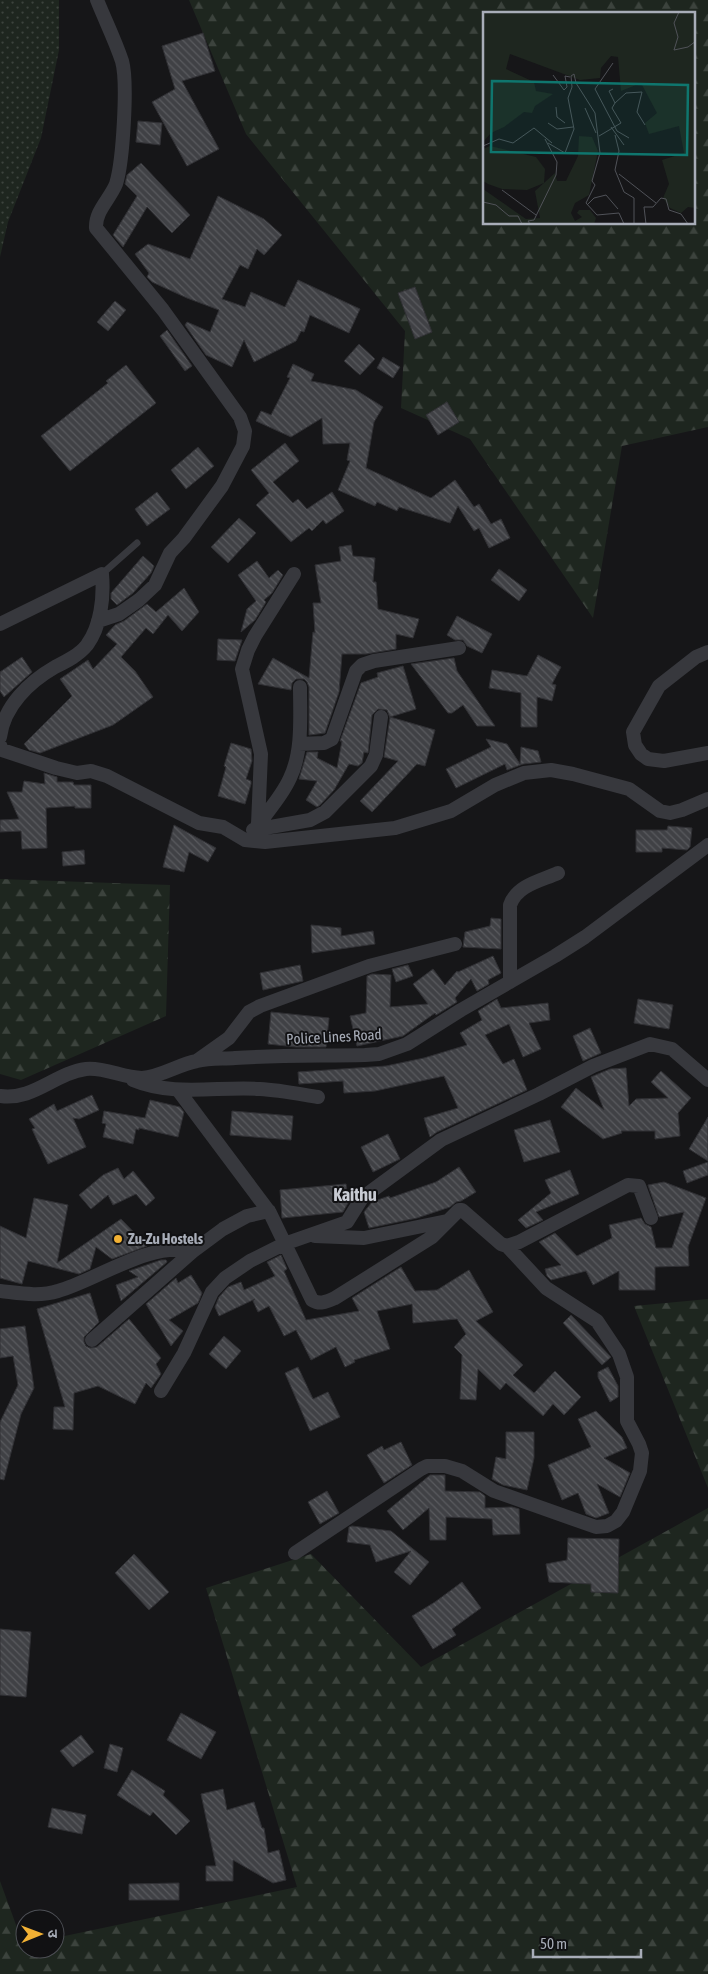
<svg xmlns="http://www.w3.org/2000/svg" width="708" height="1974" viewBox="0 0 708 1974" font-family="'Asap Condensed','Noto Sans Devanagari',sans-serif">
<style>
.grass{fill:url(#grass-dots)}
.forest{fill:url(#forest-firs);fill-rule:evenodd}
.building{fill:url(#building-back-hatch);stroke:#303034}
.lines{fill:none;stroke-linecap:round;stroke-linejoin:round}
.service{stroke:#37383d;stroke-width:7}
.minor{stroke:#37383d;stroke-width:14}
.poi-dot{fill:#f2b134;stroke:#111113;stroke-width:2}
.labels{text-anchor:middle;stroke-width:4;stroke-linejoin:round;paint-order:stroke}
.street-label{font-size:15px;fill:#a8adb8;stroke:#111113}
.poi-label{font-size:15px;font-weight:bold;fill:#a8adb8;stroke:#111113;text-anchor:start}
.quarter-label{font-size:18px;font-weight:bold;fill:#c9ccd4;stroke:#111113}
.inset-road{fill:none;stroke:#505258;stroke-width:1}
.view{fill:#0f766e;fill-opacity:0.15;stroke:#0f766e;stroke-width:2.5}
.inset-edge{fill:none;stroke:#a8adb8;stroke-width:2.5}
</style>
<defs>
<pattern id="grass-dots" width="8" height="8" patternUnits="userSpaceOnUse" patternTransform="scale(1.25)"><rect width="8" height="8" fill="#1e261f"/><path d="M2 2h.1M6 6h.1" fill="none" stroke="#3c433d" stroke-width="1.8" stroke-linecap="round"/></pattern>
<pattern id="forest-firs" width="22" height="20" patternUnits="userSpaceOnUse" patternTransform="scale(1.25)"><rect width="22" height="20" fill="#1e261f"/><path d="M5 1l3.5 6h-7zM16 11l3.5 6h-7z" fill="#3c433d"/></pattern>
<pattern id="building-back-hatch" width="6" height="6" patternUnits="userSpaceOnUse" patternTransform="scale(1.25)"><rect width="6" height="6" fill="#404145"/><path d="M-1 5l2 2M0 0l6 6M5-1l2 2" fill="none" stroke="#595a5e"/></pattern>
</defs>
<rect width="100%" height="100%" fill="#161618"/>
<path class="grass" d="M0 0H59V50L41 138 8 222 0 257Z"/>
<path class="forest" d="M189 0H708V427L622 446 593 618 470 439 401 408 405 331 246 134ZM484 14H694V224H484Z
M0 879 170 885 166 1016 21 1080 0 1074Z
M708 1299V1488L634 1306Z
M708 1508V1974H0V1881L23 1944H25V1949H55V1938L297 1887 206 1588 311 1554 421 1667Z"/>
<path class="building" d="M203 33 215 71 182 81 219 149 187 166 152 102 175 89 162 46Z
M138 121 162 123 160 145 136 142Z
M141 163 190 215 172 233 147 207 123 247 113 235 137 196 125 184 127 175Z
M218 196 264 219 282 235 264 255 257 249 248 269 240 265 222 299 245 307 251 292 285 307 298 280 360 309 349 333 310 315 304 332 301 331 296 341 254 362 244 340 232 367 206 355 185 325 187 322 210 332 219 310 187 298 152 282 147 277 149 273 135 254 148 244 190 259Z
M415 287 432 332 415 339 398 293Z
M115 301 126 310 108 331 97 322Z
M167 330 192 366 185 371 160 336Z
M359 344 375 359 360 375 344 361Z
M383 357 400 367 393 378 377 368Z
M293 364 314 374 311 381 356 390 383 407 374 422 366 468 431 498 455 480 474 507 479 504 491 524 501 519 510 538 489 548 479 528 474 531 458 506 450 523 399 507 397 511 377 502 375 506 338 490 350 461 347 460 350 443 323 444 322 418 291 437 256 421 261 411 271 415 290 378 287 377Z
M126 365 156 403 70 471 41 436 108 383 106 381Z
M447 402 459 422 438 435 426 415Z
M285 443 299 461 273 482 293 503 298 499 307 509 332 492 344 511 326 524 323 520 312 531 309 528 291 542 256 505 269 493 251 470Z
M198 447 214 466 186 489 171 470Z
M157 492 170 509 147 526 135 509Z
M239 518 256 533 228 563 211 547Z
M351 545 353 556 375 558 373 582H376L378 609 419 619 413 638 396 634V649L366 654H342L339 692 325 733 309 735V687L307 682 304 679H296L292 683 291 690 258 684 273 658 309 678 313 632 315 633 313 603H321L315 565 341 561 339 547Z
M143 556 154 566 151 573 133 593 117 605 111 599V593Z
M257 561 269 578 278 570 283 575 272 593 264 600 266 602 255 620 241 632 247 609 256 601 238 575Z
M499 569 527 590 519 601 491 580Z
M184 588 199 612 182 631 168 615 153 634 146 628 121 657 135 671 153 697 113 725 40 753 29 750 24 744 72 696 60 679 88 660 93 669 117 644 106 635 115 625 124 621 147 604 156 612Z
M457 616 492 634 482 653 467 646 463 640H455L447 635Z
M218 639 242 640 235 661 217 660Z
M538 655 561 667 552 684 556 685 552 701 537 697V727H521V693L489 688 492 670 527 676Z
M22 657 32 672 4 697 0 691V672Z
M454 658 457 671 495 726H477L463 705 452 713H448L411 664Z
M403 666 416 709 390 717 435 730 425 766 417 764 372 812 360 801 398 761 384 757 390 718 387 710 378 709 372 715 368 753 364 752 362 763 358 766 349 764 334 790 320 805 317 807 306 800 317 781 299 779 307 752H318L317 758 337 768 342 741H340L361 683 378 677 377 673Z
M486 739 507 744 520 764 521 747 538 751 541 762 523 764 507 770 505 764 456 788 446 769 491 747Z
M231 743 251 749 252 761 246 779 251 781V784L245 804 218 796 226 767 224 766Z
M44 773 57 777V782H73L74 785H91V808H75V806L46 808 47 848 22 849 21 831 0 832V820L19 819 7 792H22L24 781 45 784Z
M174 825 216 848 208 862 189 852 184 872 163 867Z
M668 826 692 828 690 847 687 850 662 848V852H636V830H667Z
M84 850 85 864 63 866 62 852Z
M491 918 501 919V949L463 947 465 932 490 926Z
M311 925 341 928V936L373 931 375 944 312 953Z
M493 956 501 973 488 980 489 984 477 991 471 979 455 998 457 1002 436 1015 435 1013 403 1036 357 1046 350 1016 366 1013 367 976 372 974 391 975 390 1007 428 1004 413 984 433 969 445 985 457 971 458 972Z
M300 965 303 981 263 990 260 973Z
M408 965 413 976 396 982 392 969Z
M497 999 501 1008 548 1003 550 1020 529 1023 541 1049 523 1057 509 1024 485 1035 503 1064 514 1059 527 1090 437 1132 430 1137 424 1118 458 1108 444 1076 375 1091 344 1093 343 1081 299 1084 298 1072 386 1066 424 1058 467 1045 460 1033 482 1020 478 1011Z
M638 999 673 1005 669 1029 634 1023Z
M271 1012 329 1018 326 1047H296L268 1044Z
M590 1028 601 1053 583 1061 573 1036Z
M626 1068 629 1106 636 1099 668 1098 651 1082 661 1071 691 1098 678 1113 680 1136 655 1139V1131H621L622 1133 603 1139 561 1107 576 1088 604 1110 591 1077 610 1069Z
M92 1095 99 1110 79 1119 73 1118 86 1147 48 1164 32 1129 35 1128 29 1119 54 1104 57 1111Z
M150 1100 180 1107 184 1112 178 1137 139 1128V1130L136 1129 133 1144 103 1137 106 1124 102 1123 104 1111 145 1118Z
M232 1111 293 1116 291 1140 230 1135Z
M708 1117V1161L689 1149Z
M550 1120 560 1152 524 1162 514 1130Z
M388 1134 400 1159 373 1172 361 1147Z
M708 1162V1175L687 1183 683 1171Z
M459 1167 476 1192 461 1201 456 1202 450 1207 417 1218 369 1228 364 1212 372 1202 389 1196 390 1198 436 1182Z
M118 1168 124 1179 133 1171 155 1198 146 1206 136 1194 113 1205 108 1195 91 1209 79 1195 103 1175Z
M570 1170 579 1194 536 1212 543 1220 526 1228 518 1220 551 1193 545 1180Z
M664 1182 706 1198 688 1247 689 1266 655 1267V1290H619V1271L593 1285 586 1271 551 1280 547 1276 545 1269 561 1265 539 1242 555 1233 577 1256 612 1238 609 1225 641 1218 645 1224 651 1227 656 1248H672L684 1212 659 1217 648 1185Z
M346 1184 348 1203 343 1212 282 1218 280 1190Z
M34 1198 68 1205 57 1263 121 1219 147 1246 112 1259 96 1247 90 1269 79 1274 28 1261 22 1284 0 1278V1226L26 1238Z
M281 1255 287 1269 284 1271 306 1320 359 1311 352 1298 401 1267 415 1291 437 1290 469 1270 493 1312 476 1321 523 1365 513 1375 534 1393 555 1371 581 1397 564 1415 553 1404 543 1416 506 1383 500 1390 478 1369 476 1400 460 1399 462 1355 454 1347 466 1334 457 1319 413 1323 412 1304 377 1311 390 1349 354 1360 355 1362 345 1367 336 1347 311 1360 296 1330 284 1336 269 1306 258 1312 253 1301 255 1299 219 1316 215 1307 219 1297 228 1287 241 1282 244 1290 275 1276 267 1262Z
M161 1260H166L167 1262 121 1301 116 1285 138 1277 129 1271Z
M191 1275 202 1293 198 1303 169 1320 183 1331 171 1346 146 1304 176 1278 178 1283Z
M90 1293 99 1322 84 1337V1342L86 1346 90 1348 97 1347 129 1319 161 1358 156 1364 161 1374 151 1388 146 1383 135 1404 98 1386 74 1393 73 1430 53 1429 54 1407H65L37 1309Z
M571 1315 611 1357 602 1365 563 1323Z
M25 1326 34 1388 21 1414 4 1480 0 1479V1422L18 1385 13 1356 0 1358V1329Z
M224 1336 241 1351 226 1369 209 1354Z
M298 1367 313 1399 328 1392 340 1417 310 1431 285 1373Z
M608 1367 618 1386V1397L610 1402 598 1377V1372Z
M596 1411 622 1437 627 1448 604 1458 630 1473 620 1497 597 1484 609 1513 596 1518 586 1514 578 1493 562 1500 548 1465 591 1447 578 1419Z
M506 1432H534V1458L527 1490 503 1485 492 1479 496 1457 506 1459Z
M401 1442 412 1465 384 1483 367 1455 382 1446 384 1450Z
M430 1475H445V1491L480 1492 485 1496V1508L512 1507 519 1509 520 1534 493 1535 492 1519 446 1517V1540H430L429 1508 403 1530 387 1511Z
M327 1491 339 1513 320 1524 308 1502Z
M352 1526 391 1531 429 1562 410 1585 394 1572 411 1551 376 1562 370 1545 347 1542 349 1527Z
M568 1538 619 1539 618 1593 591 1592V1584L549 1582 546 1564 567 1560Z
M134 1554 169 1592 149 1610 115 1573Z
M462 1582 481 1608 452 1629 456 1635 433 1649 412 1616 435 1602Z
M0 1629 31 1632 26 1697 0 1695Z
M181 1713 216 1732 201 1759 167 1740Z
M81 1735 94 1752 73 1767 60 1751Z
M110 1744 123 1748 117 1772 104 1768Z
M132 1770 165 1791 163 1795 190 1821 176 1835 153 1812 150 1816 117 1795Z
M223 1789 227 1810 254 1802 262 1828H264L268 1853 279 1850 286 1880 273 1883 233 1860V1881H206V1866H216L201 1794Z
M52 1808 86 1815 82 1834 48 1827Z
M179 1883V1900H129V1884Z"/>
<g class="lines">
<path class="service" d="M102 574 137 543"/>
<path class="minor" d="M97 0C105 20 115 40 122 61 128 82 123 162 116 184 110 199 95 211 96 228L163 310 240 417 245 431 243 446 222 486 184 538 170 553 155 585 139 600 119 614 98 621
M0 624 102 574C104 597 101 626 87 645 79 655 67 661 55 667 29 682 4 706 0 737
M708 652 696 657 659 686 633 732 635 745 641 754 648 759 664 761 708 753
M299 744 324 743 332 739 356 671 362 665 374 661 459 648
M0 745 2 750 56 768 77 773 91 771 107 776 199 823 223 827 245 840 265 842 395 828 451 811 495 785 524 773 551 770 573 774 629 789 660 811 670 813 682 810 708 799
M258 824 261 754 242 669 248 650 255 636 294 574
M257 826C268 811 282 796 290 778 303 751 300 716 300 687
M253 830 310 820 325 812 371 766 376 755 381 717
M510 982V905C517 885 540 881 558 873
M198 1060 229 1038 249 1012 260 1006 369 966 455 944
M133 1080C174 1097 218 1086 260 1089 279 1090 299 1094 318 1097
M178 1090 270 1213 312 1300C320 1305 326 1302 335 1298L432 1237 459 1210H462L501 1244 507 1246 519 1242 628 1185 639 1186 651 1218
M0 1096C33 1101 55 1073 86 1069 105 1067 123 1078 142 1078 161 1077 179 1064 197 1061 209 1058 223 1059 235 1058 278 1055 322 1056 365 1055L379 1054 407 1044 461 1010 555 956 585 937 708 845
M315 1236 364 1238 447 1221
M0 1291C19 1293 39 1297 58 1291 97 1280 152 1240 192 1252
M92 1340 192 1252 223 1229 247 1216 269 1211
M161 1391 184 1353 212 1292 225 1278 250 1261 284 1244 347 1222 362 1198 441 1140 539 1094 593 1066 650 1044 672 1049 708 1080
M295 1553 421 1469 427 1466H445L462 1471 494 1491 596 1527 607 1526 616 1521 623 1512 640 1471 642 1453 639 1444 627 1421V1377L619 1354 597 1321 546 1288 507 1246"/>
</g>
<circle class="poi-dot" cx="118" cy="1239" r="5"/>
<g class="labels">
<g class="street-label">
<text transform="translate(334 1037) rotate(-3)" y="5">Police Lines Road</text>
</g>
<g class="poi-label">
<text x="128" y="1244">Zu-Zu Hostels</text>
</g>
<g class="quarter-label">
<text x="355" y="1201">Kaithu</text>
</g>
</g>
<g transform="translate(483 12)">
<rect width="212" height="212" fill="#161618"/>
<path d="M7 134 53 145 62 157 61 171 44 178 19 177 5 172 0 169V137Z" fill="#1e261f"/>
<path d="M0 0H212V196L205 195 198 201 187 196 180 186 186 172 179 148 201 141 196 114 166 122 162 111 174 101 158 71 138 79 135 45 128 44 118 56 117 66 97 68 27 42 23 57 51 70 53 79 70 82 52 94 49 101 41 100 21 115 8 121 0 130ZM96 124 109 125 115 139 106 183 92 191 88 201 92 209 99 205 94 201 96 198H107L113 206 111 212H0V177L43 207 57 206 52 179 72 161 74 169H83L95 144Z" fill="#1e261f"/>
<path class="inset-road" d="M196 0 191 11 195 25 191 38 205 35 213 29M130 51 112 77 134 119 146 126M70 63 81 78 84 75 82 64 87 65M132 91 143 81 159 80 154 100 162 113M73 95 74 105 82 111M102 96 113 121M65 111 74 117 90 115M128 115 141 133M132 123 136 139 132 158 141 180 151 186V212M116 124 138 111 129 96 132 91 126 79 130 77M65 131 82 141 91 117 85 86 89 75 88 64 91 62 93 71 112 101 117 141 109 169 112 173 103 191 114 203 136 201 141 212M0 134 16 127 30 131 51 116 69 131M136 162 173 191M19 178 53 203M0 190 13 193 26 204H35L39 212M104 193 111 186 123 183 135 197M47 212 45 209 51 208 73 163 74 150 62 127M163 212 161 195H170L178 186 183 187 186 198 198 202 205 212"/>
<path class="view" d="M9 69 205 73 204 143 8 140Z"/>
<rect width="212" height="212" class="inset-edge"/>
</g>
<g transform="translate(40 1934) rotate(89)"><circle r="24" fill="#111113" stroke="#4d4f55"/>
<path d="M0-4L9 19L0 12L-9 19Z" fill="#f2b134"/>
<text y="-8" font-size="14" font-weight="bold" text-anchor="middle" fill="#a8adb8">उ</text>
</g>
<path d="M533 1949v8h108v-8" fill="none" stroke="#a8adb8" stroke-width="2.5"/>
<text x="540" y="1949" font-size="15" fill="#a8adb8" stroke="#111113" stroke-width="4" paint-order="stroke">50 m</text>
</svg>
